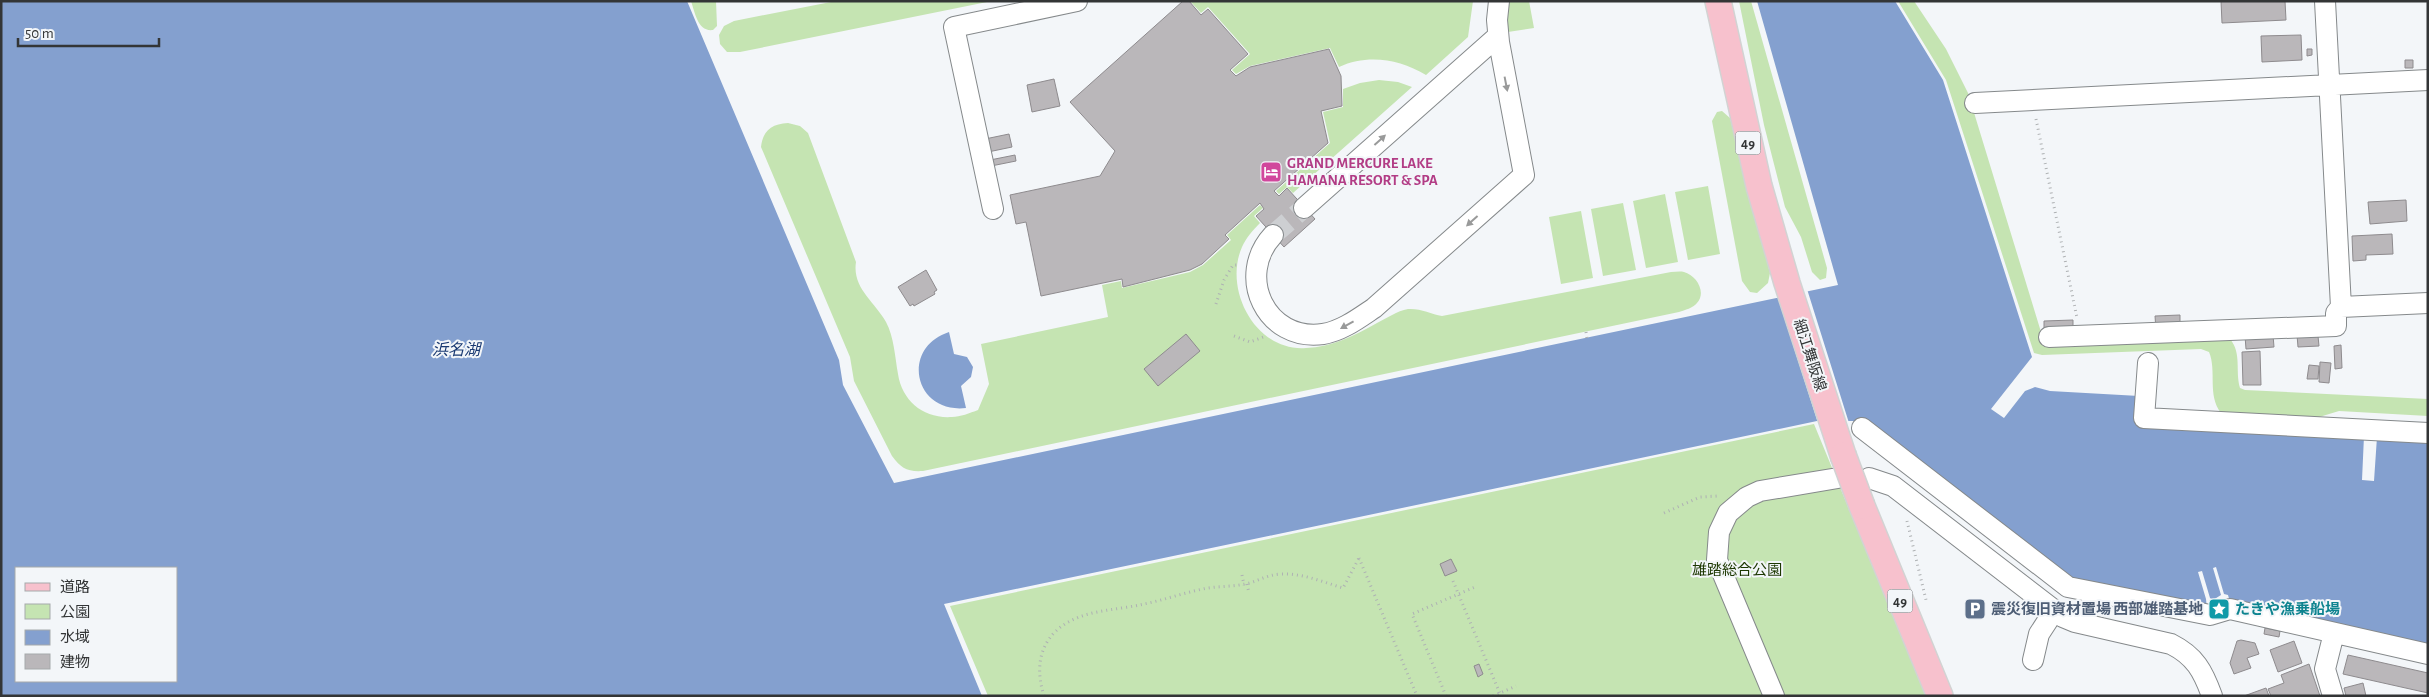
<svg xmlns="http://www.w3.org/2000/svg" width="2429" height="697" viewBox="0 0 2429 697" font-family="'Alegreya Sans','Noto Sans JP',sans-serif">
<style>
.green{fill:#c5e4b2}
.water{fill:#84a0cf;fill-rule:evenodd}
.pier{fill:#f3f6f9}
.building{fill:#bab7ba;stroke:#8e8b8e}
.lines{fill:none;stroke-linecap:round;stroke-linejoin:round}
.minor-tunnel{stroke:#cdcfd2;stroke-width:20;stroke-dasharray:20 10;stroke-linecap:butt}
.minor-casing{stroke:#85898b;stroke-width:22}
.major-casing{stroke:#d2d3d3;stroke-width:28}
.path{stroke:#aeb1b3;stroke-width:3;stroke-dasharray:1 4;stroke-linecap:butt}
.minor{stroke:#fff;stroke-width:20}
.major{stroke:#f7c1cd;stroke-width:25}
.major-bridge-casing{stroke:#d2d3d3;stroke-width:28;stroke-linecap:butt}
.major-bridge{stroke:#f7c1cd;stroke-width:25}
.oneway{fill:#999a9a}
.labels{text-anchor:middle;stroke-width:4;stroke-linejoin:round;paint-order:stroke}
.shield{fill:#f3f6f9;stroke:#6d6f70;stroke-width:1}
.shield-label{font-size:14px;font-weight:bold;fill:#333536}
.hotel-label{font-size:15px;font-weight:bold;fill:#b23c85;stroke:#f3f6f9;text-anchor:start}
.street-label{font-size:15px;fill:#333536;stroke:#f3f6f9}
.park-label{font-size:15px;fill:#1d3802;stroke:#f3f6f9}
.service-label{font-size:15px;font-weight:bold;fill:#4e5e75;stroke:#f3f6f9;text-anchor:start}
.culture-label{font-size:15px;font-weight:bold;fill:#0d838f;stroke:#f3f6f9;text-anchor:start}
.water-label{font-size:16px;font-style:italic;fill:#183871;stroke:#f3f6f9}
</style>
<rect width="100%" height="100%" fill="#f3f6f9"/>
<path class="green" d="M691 1H716L717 26 713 30C698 32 695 13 691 1Z
M836 1H992L740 52H727L720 44 719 35 724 26 734 21Z
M1190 1H1473L1468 37 1426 75C1399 59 1368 54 1339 67L1330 48 1250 66 1236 74 1232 70 1250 54 1208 7 1201 13Z
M1509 1H1529L1534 28 1508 32 1507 21Z
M1739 1H1751L1827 268 1826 278 1820 280 1812 272 1801 237 1785 207 1764 125Z
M1898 1H1914L1946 49 1968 93 2041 332 2230 339C2242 353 2235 371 2240 388L2245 390 2428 399V416L2339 411 2316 418 2221 413C2207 395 2217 371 2209 352L2201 349 2042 355 2034 353 1946 80Z
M1379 80 1398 82 1412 87 1293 193 1287 187 1279 194 1276 191 1330 143 1323 112 1343 107V89L1360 83Z
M1722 111 1730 118 1770 273 1768 283 1757 293 1750 292 1742 281 1712 121 1717 112Z
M788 123 800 126 808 133 856 262C852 288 874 301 886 322 894 337 895 357 898 374 902 401 924 419 952 417 960 417 970 413 978 410L989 384 981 344 1108 317 1102 285 1121 281 1122 288 1190 272 1203 265 1231 240 1227 235 1260 205 1263 208 1254 216 1260 223C1253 230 1246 238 1242 247 1223 290 1256 352 1306 348 1332 347 1354 336 1377 323 1387 318 1397 311 1408 309 1420 308 1431 314 1442 316L1671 272C1675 272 1680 271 1684 272 1696 275 1707 292 1697 303 1693 308 1685 310 1679 312L923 471C907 472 901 468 892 456L854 381 850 357 761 147C763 130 772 124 788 123Z
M1708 186 1720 254 1688 260 1675 192Z
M1665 194 1678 262 1646 268 1633 201Z
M1623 203 1636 270 1603 276 1591 209Z
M1581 211 1593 278 1561 284 1549 217Z
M1814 424 1926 696H988L950 606Z"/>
<path class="water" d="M1 1H687L839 360 843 385 894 483 1838 285 1757 1H1895L1943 80 2032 357 1991 409 2004 418 2025 391 2035 387 2050 391 2139 396 2137 424 2364 436 2362 480 2374 481 2377 437 2428 440V646L2207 609 2070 581 1862 421H1817L944 604 982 696H1ZM16 568H176V681H16Z
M949 332 954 354 967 357 973 367 971 377 961 386 966 408C914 414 900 348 949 332Z"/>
<path class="pier" d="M1807 289 1849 423H1818L1777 295Z
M2216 567 2224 594 2228 595 2230 602 2207 609 2206 599 2198 572 2202 571 2210 598 2213 600 2221 595 2213 568Z"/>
<path class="building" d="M1183 1H1189L1201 15 1208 9 1248 54 1230 70 1236 76 1250 67 1329 49 1341 76 1342 106 1321 111 1328 143 1274 191 1279 196 1287 188 1315 219 1284 247 1256 216 1264 209 1260 203 1225 235 1229 239 1202 264 1190 270 1123 287 1122 279 1041 296 1026 222 1016 224 1010 195 1100 176 1115 151 1070 102Z
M2221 1H2285L2286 20 2222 23Z
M2301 35 2302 60 2262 62 2261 36Z
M2307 49H2312V55L2307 56Z
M2405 60H2413V68H2405Z
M1054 79 1060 106 1032 112 1027 85Z
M1009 134 1012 147 988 152 985 139Z
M1015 155 1016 161 991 166 990 160Z
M2406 200 2407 221 2370 224 2368 202Z
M2392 234 2393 254 2366 255V260L2353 261 2352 236Z
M926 270 937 290 934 292 935 294 914 306 913 304 910 306 898 287Z
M2180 315V328L2156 330 2155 316Z
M2073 320V333L2044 334V321Z
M1186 334 1200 351 1158 386 1144 369Z
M2273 335 2274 347 2246 349 2245 336Z
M2297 335 2318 336 2319 346 2298 347Z
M2341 345 2342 368 2335 369 2334 346Z
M2260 351 2261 385H2243L2242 352Z
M2320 362 2331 363 2329 383 2319 382Z
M2309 365 2319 366 2318 379H2307Z
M1451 559 1457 571 1445 576 1440 564Z
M2265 628 2280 631 2279 637 2264 634Z
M2241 640 2255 643 2259 654 2247 658 2251 668 2234 674 2230 663 2237 641Z
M2294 641 2302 663 2278 672 2270 650Z
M2348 655 2428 673V693L2343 674Z
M1479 664 1483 674 1478 677 1474 666Z
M2309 664 2320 696H2271L2268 689 2284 683 2281 675Z
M2363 683 2366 696H2346L2344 688Z
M2266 688 2269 696H2244Z"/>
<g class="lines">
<path class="minor-tunnel" d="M1273 235 1304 208"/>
<g class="minor-casing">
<path id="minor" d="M2325 1 2341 307 2428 303
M1975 103 2428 80
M1304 208 1498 36
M993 209 954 27 1077 1
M1273 235C1235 276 1266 342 1323 334 1342 331 1359 318 1374 308L1524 175 1499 42 1497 20 1499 1
M2049 337 2336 326V313L2341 307
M2148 363 2144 418 2428 433
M1862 428 2068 587 2210 615 2230 609 2428 654
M1869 478 1893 486 2063 617 2075 622 2171 644C2195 656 2203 671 2212 696
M2033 660 2039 634 2054 611
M1774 696 1717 560 1719 532 1728 513 1747 497 1760 491 1838 478
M2333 696 2325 669 2334 633"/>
</g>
<g class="major-casing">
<path id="major" d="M1718 1 1759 186 1787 283 1843 455
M1862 506 1940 696"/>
</g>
<path class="path" d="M2036 119 2077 318
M1216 304 1224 280 1233 265H1239
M1586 332 1587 339
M1234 336 1250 342 1266 336
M1664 513 1700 497 1718 496
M1907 521 1926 600
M1359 558 1417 696
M1242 575 1244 585
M1453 581 1501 696
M1247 584 1249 593
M1044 696C1037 674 1037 650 1055 632 1078 609 1115 611 1144 604 1164 600 1183 593 1203 589 1217 586 1231 587 1245 584 1257 582 1265 575 1281 574 1302 573 1323 582 1343 588L1359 558
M1446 696 1412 614 1475 587
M1493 696 1516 686"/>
<use href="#minor" class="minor"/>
<use href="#major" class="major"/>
<g class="major-bridge-casing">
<path id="major-bridge" d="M1843 455 1862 506"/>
</g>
<use href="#major-bridge" class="major-bridge"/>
</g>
<defs><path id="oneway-solid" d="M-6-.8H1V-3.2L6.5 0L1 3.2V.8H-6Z" transform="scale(1.25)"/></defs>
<g class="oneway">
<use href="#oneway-solid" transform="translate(1506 84) rotate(79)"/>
<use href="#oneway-solid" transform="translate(1380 140) rotate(-42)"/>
<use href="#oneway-solid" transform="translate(1472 221) rotate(138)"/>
<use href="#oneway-solid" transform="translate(1347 325) rotate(151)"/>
</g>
<defs>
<g id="hotel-square" transform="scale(1.125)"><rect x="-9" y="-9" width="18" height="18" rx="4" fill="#d1479c" stroke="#f3f6f9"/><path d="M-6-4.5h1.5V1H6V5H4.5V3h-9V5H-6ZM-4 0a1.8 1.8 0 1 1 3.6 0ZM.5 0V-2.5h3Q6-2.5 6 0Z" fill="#fff"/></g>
<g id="parking-square" transform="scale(1.125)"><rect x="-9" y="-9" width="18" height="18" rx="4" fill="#5c6f8a" stroke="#f3f6f9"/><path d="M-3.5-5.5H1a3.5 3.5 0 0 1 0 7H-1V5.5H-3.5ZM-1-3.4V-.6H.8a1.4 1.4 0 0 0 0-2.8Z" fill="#fff"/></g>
<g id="sight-square" transform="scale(1.125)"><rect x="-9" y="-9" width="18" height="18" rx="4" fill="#0f9aa8" stroke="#f3f6f9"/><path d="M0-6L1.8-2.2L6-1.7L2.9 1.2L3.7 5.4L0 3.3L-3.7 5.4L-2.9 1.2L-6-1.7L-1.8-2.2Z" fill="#fff"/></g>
</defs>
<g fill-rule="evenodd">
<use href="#hotel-square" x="1271" y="172"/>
<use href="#parking-square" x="1975" y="609"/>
<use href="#sight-square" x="2219" y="609"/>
</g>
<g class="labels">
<g class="shield">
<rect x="1735.5" y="131.5" width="25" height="23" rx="4"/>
<rect x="1887.5" y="589.5" width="25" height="23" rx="4"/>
</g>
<g class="shield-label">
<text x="1748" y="148">49</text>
<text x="1900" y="606">49</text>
</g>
<g class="hotel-label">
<text x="1287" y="168">GRAND MERCURE LAKE<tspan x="1287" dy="17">HAMANA RESORT &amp; SPA</tspan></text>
</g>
<g class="street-label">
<text transform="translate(1810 355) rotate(72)" y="5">細江舞阪線</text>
</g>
<g class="park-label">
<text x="1737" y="575">雄踏総合公園</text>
</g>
<g class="service-label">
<text x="1991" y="614">震災復旧資材置場 西部雄踏基地</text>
</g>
<g class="culture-label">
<text x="2235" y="614">たきや漁乗船場</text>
</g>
<g class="water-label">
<text x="456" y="355">浜名湖</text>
</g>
</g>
<rect width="2429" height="697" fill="none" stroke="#333536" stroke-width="5"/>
<rect x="15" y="567" width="162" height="115" fill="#f3f6f9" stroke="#a6a9ab"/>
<rect x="25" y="583" width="25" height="8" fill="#f7c1cd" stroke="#a6a9ab"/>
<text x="60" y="592" font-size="15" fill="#333536">道路</text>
<rect x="25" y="604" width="25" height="15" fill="#c5e4b2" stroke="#a6a9ab"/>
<text x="60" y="617" font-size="15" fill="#333536">公園</text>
<rect x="25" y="630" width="25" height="15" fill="#84a0cf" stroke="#a6a9ab"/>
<text x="60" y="642" font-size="15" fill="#333536">水域</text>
<rect x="25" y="654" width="25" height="15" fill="#bab7ba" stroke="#a6a9ab"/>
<text x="60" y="667" font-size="15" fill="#333536">建物</text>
<path d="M18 38v8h141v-8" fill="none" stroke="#333536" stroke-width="2.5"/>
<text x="25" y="38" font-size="15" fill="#333536" stroke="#f3f6f9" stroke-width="4" paint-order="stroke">50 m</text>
</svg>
